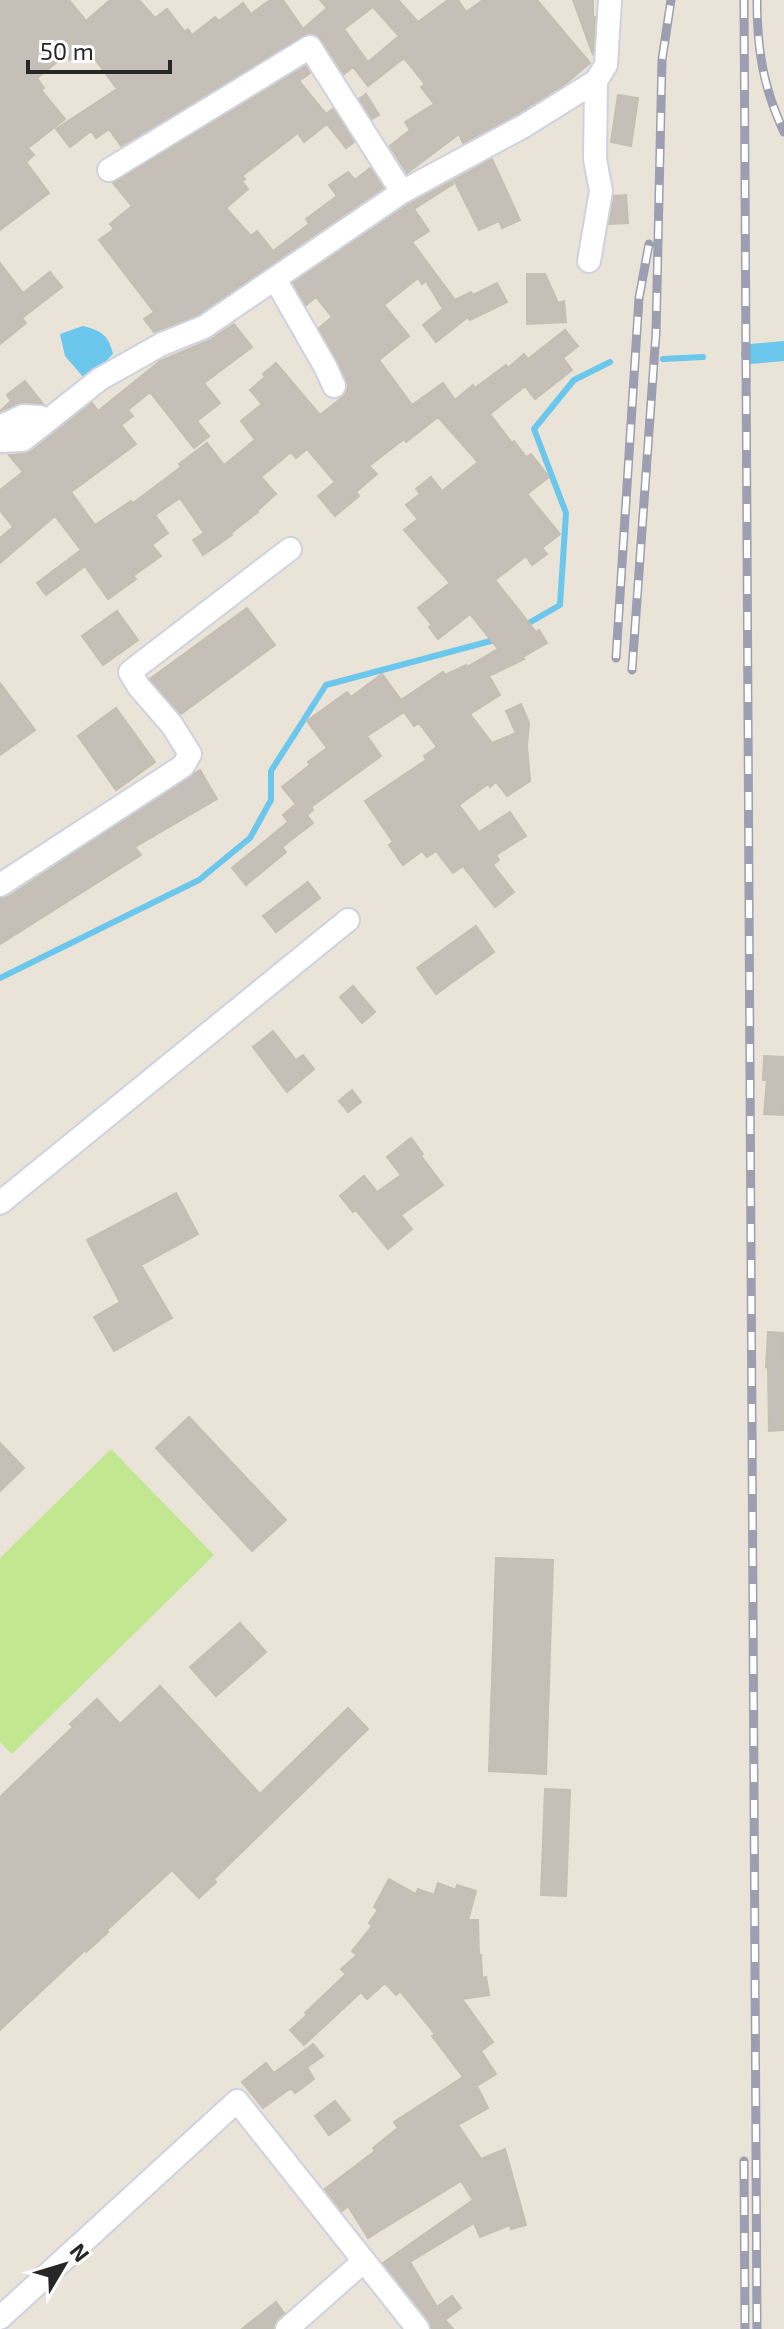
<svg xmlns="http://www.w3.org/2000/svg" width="784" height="2329" viewBox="0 0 784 2329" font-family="'Exo 2',sans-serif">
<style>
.pitch{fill:#c1e890}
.water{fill:#6bc7ec}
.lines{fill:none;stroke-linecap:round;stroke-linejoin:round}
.stream{stroke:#6bc7ec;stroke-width:6}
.canal{stroke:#6bc7ec;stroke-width:20}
.building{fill:#c5bfb8;stroke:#c5bfb2;stroke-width:2;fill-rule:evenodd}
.minor-casing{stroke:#ced1e0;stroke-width:26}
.minor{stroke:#fff;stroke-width:22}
.rail-casing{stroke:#9c9eb1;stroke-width:9}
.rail{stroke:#fff;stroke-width:6;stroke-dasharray:18;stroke-linecap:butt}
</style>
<rect width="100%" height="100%" fill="#eae3d8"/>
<path class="pitch" d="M111 1449 214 1555 12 1754 0 1742V1558Z"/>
<path class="water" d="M83 326C102 331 108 335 113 354L100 367 84 378 65 356 60 334Z"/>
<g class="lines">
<path class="stream" d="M663 359 703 357
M522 627 560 605 566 513 534 429 574 380 610 362
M0 978 199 880 250 838 271 800V771L326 685 498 639"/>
<path class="canal" d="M751 354 784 351"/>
</g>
<path class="building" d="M0 0H69L86 21 110 0H139L155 18 167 9 185 32 188 29 192 35 215 17 219 21 243 3 251 14 270 0H283L303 29 327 8 320 0H398L418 22 448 0H458L466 12 483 0H537L590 63 565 84 517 114 463 143 459 134 407 173 390 146 410 130 405 122 434 104 421 87 425 84 404 58 368 86 353 67 344 74 321 39 316 34 309 33 121 146 109 129 96 138 91 131 70 147 56 129 117 89 86 47 70 60 66 55 37 78 44 88 41 90 65 119 28 148 34 155 26 162 49 193 0 230ZM373 7 399 36 368 62 344 29Z
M573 0H593V17H595L593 55Z
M306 66 310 73 299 81 326 114 333 109 354 142 346 148 327 124 304 142 298 133 242 176 245 179 242 181 248 189 226 208 251 236 257 231 273 251 309 224 306 219 337 196 329 185 348 172 355 180 370 168 383 188 197 315 154 332 144 319 154 312 99 240 114 229 110 224 132 206 113 183Z
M366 94 379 115 372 119 359 99Z
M618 95 638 98 631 146 611 142Z
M492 159 520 220 502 228 499 221 479 230 454 180Z
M452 181 453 184 414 209 429 231 412 242 455 300 471 292 473 295 497 283 507 302 470 320 468 317 436 342 423 325 443 309 426 281 422 284 418 278 384 305 409 336 379 360 412 405 443 383 455 400 473 385 475 388 506 365 508 368 524 354 528 359 565 330 578 346 563 358 572 370 535 399 525 386 490 414 512 443 514 441 526 457 531 454 549 477 527 494 560 534 542 548 547 554 532 565 526 556 495 580 536 632 539 630 547 643 523 657 524 659 489 676 500 695 470 714 492 743 516 733 506 711 521 704 529 723 527 746 530 781 507 796 496 782 490 787 488 784 459 805 479 832 510 812 526 836 496 855 499 860 493 865 514 892 495 907 463 866 453 873 436 851 427 857 422 851 403 865 389 845 393 842 365 801 426 760 424 756 437 747 419 723 414 726 404 712 367 736 381 756 311 807 313 810 307 815 313 823 282 847 286 852 246 885 232 868 288 822 283 815 296 804 282 787 310 765 308 762 327 748 307 721 347 692 351 697 382 674 401 700 443 672 445 675 466 665 467 667 498 649 470 614 438 639 429 627 432 625 418 608 450 583 404 530 418 519 406 505 420 494 416 489 431 477 442 491 478 462 438 417 406 442 404 439 369 466 377 474 356 492 359 496 335 516 318 496 335 482 307 449 296 458 291 452 261 477 276 494 257 511 258 512 231 533 232 535 203 555 193 540 204 533 180 498 155 515 168 533 152 545 161 556 133 576 136 579 108 599 85 566 46 595 37 583 81 550 55 516 0 563V538L13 527 0 510V490L23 472 9 455 24 454 32 451 92 403 98 411 160 361 210 340 234 324 252 347 204 383 220 403 197 421 209 436 194 448 150 392 128 410 133 416 121 425 136 444 71 492 95 525 131 501 133 503 181 467 179 464 207 443 224 465 255 440 241 421 262 404 250 390 265 377 263 374 276 363 320 415 345 395 348 388 347 381 319 328 332 317 316 297 306 305 293 283 409 204Z
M626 195 628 223 609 224 614 196Z
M0 263 23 293 50 272 62 287 22 318 26 323 0 344Z
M527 274H545L558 303 564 301 566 322 527 324Z
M25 381 43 404 23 402 0 411 11 401 7 395Z
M247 608 275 645 181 714 150 679Z
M117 611 138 640 103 665 82 636Z
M0 683 35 730 0 755Z
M116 708 155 762 116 790 78 736Z
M200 770 217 799 135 847 141 855 0 944V899L8 897Z
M308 882 320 898 276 932 263 916Z
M476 926 494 952 436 994 417 968Z
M353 986 375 1012 362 1023 340 997Z
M273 1031 296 1060 303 1055 314 1069 287 1092 253 1047Z
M764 1056 784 1057 783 1115 764 1114 767 1080H763Z
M352 1090 361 1102 348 1112 339 1101Z
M411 1138 423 1154 421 1156 443 1185 401 1215 412 1229 388 1249 356 1210 353 1212 340 1196 364 1176 377 1192 401 1175 387 1157Z
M176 1193 198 1234 141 1265 172 1318 114 1351 94 1317 120 1302 87 1240Z
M768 1332 783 1333 784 1430 769 1431 768 1368 766 1367Z
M189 1417 286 1520 252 1551 156 1448Z
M0 1443 24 1468 0 1491Z
M496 1558 553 1560 546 1774 489 1771Z
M240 1623 266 1652 216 1696 190 1667Z
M160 1686 260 1794 348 1708 368 1729 214 1879 216 1882 199 1898 172 1870 107 1930 108 1932 86 1952 85 1950 0 2030V1797L73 1727 70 1724 97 1699 120 1724Z
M545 1789 570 1790 566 1896 541 1895Z
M389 1879 416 1894 418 1889 434 1895 438 1883 456 1890 457 1885 476 1891 468 1920H478L479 1955H481L482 1978 486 1977 489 1995 462 1999 493 2042 481 2051 496 2074 477 2086 488 2108 458 2125 481 2159 505 2149 526 2225 511 2229 510 2225 480 2237 474 2223 410 2262 437 2307 452 2296 461 2308 445 2320 453 2329H432L429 2320 383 2263 473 2200 461 2181 368 2238 348 2206 342 2211 325 2189 375 2151 373 2148 398 2128 394 2122 463 2077 432 2036 435 2034 414 2008 400 1991 396 1995 385 1983 367 1999 361 1992 304 2045 290 2030 307 2015 305 2013 346 1974 341 1969 357 1955 352 1951 372 1926 369 1923 378 1910 374 1907Z
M313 2044 323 2056 307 2067 314 2079 295 2093 291 2088 263 2108 242 2082 266 2063 274 2073Z
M335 2101 350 2120 329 2135 315 2116Z
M276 2302 284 2313 277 2319 273 2329H242Z"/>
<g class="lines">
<g class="minor-casing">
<path id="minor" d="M109 170 310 47 402 192
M589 261 601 191 595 159 596 81
M275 279 326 368 334 386
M0 427 23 416 40 417
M0 441 23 440 100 379 162 344 204 327 402 192 524 126 596 81 606 65 610 0
M0 885 183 766 190 754 172 725 139 687 130 672 290 549
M0 1203 348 920
M0 2318 237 2101 418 2329
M287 2329 364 2261"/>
</g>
<use href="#minor" class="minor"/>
<g class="rail-casing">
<path id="rail" d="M744 0 757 2329
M757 0C757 49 763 87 784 132
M616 658 639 298 649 244
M632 670 656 333 662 60 671 0
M744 2161 745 2329"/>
</g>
<use href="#rail" class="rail"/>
</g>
<g transform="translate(64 2265) rotate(52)" stroke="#ffffff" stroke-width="6" paint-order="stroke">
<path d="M0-6L14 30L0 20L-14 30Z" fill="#272727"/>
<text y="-12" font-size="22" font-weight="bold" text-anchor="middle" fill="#272727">N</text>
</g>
<path d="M28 60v12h142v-12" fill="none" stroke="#272727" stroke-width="4"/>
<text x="40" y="60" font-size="24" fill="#272727" stroke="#ffffff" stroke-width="6" paint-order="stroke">50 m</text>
</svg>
